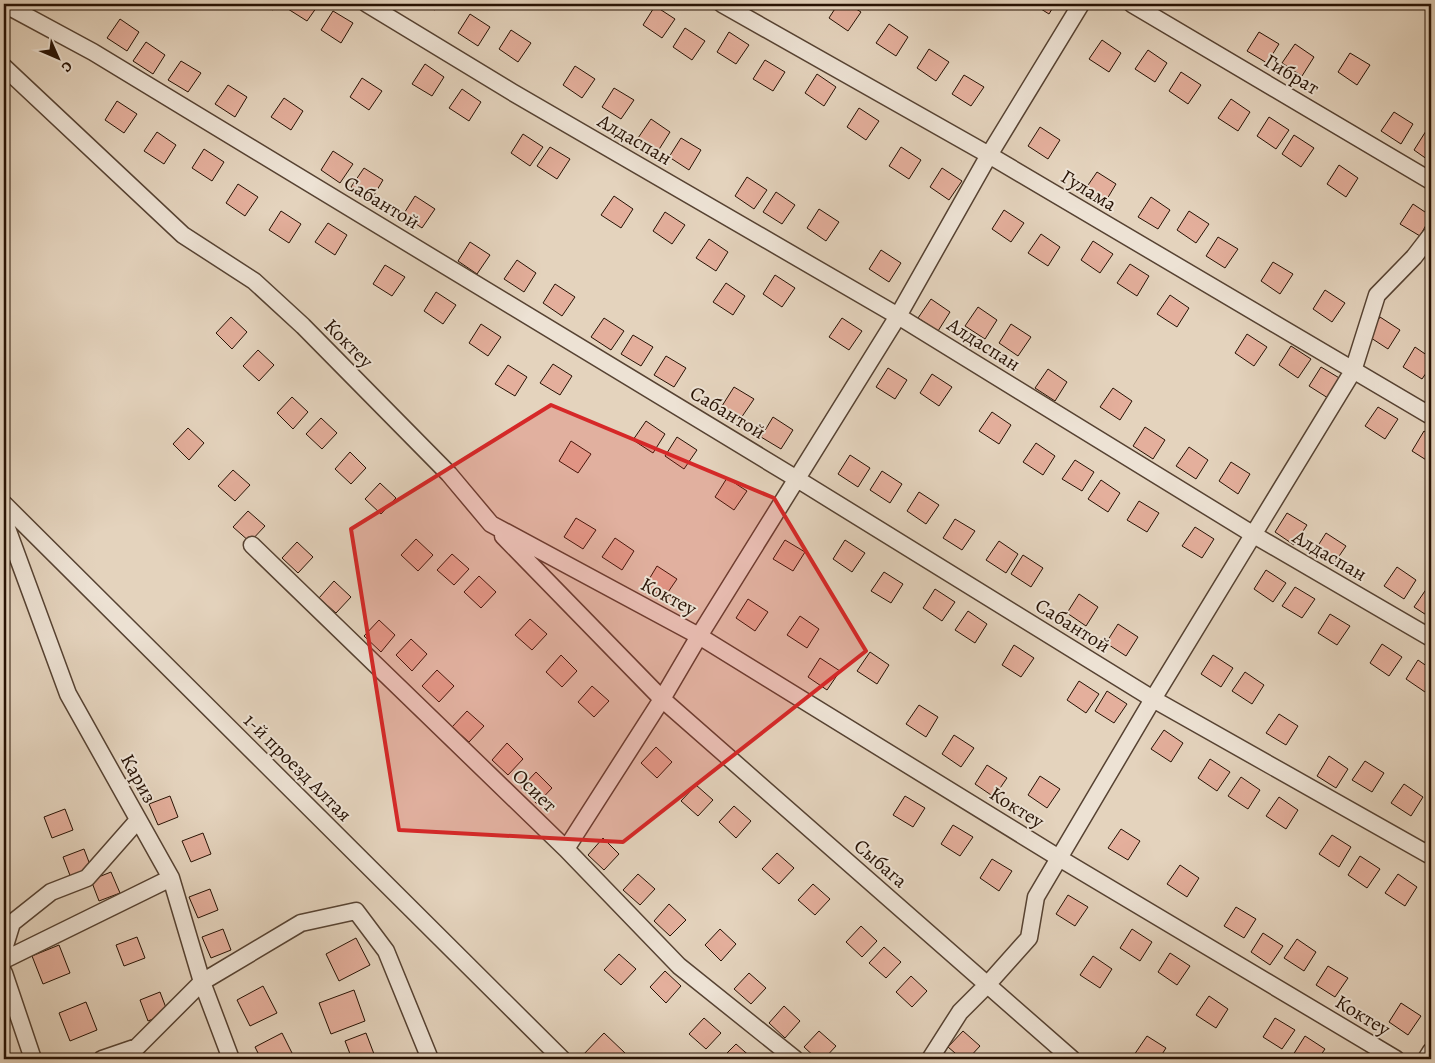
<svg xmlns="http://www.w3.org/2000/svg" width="1435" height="1063" viewBox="0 0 1435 1063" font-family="Alegreya,serif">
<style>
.building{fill:#e4af9c;stroke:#271204}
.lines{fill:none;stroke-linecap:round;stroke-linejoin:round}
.minor-casing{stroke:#564232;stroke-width:19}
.minor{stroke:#ede2d4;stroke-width:16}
.marked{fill:#d62828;fill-opacity:0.2;stroke:#d62828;stroke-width:4;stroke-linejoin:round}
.labels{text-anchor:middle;stroke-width:4;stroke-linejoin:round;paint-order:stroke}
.street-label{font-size:20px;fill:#271204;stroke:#ede2d4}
</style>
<rect width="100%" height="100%" fill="#e4d3bd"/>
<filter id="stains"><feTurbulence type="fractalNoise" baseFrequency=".004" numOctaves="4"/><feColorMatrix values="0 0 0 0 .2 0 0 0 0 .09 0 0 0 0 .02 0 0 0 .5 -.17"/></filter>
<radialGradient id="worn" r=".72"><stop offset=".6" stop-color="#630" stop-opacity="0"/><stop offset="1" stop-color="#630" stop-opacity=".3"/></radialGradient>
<path class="building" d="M263 4H277L273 10Z
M291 4H319L307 21 288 9Z
M425 4H439L435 10Z
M838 4H848L861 12 848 31 829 18Z
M1033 4H1055L1049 14Z
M655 6 675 19 662 38 643 25Z
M333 11 353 23 341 43 321 30Z
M470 14 490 27 478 46 458 33Z
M120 19 139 32 127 51 107 38Z
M889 24 908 37 896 56 876 43Z
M685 28 705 41 692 60 673 47Z
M511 30 531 43 518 62 499 49Z
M729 32 749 45 736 64 717 52Z
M1259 32 1279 44 1267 63 1247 51Z
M1102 40 1121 53 1109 72 1089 59Z
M146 42 165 55 153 74 133 61Z
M1295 44 1314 57 1302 76 1282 63Z
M929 49 949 62 936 81 917 68Z
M1148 50 1167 63 1155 82 1135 69Z
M1350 53 1370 65 1357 85 1338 72Z
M765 60 785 72 773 91 753 79Z
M181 61 201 73 188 92 168 80Z
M425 64 444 77 432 96 412 84Z
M575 66 595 79 582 98 563 85Z
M1181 72 1201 85 1188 104 1169 91Z
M817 74 836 87 824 106 805 93Z
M964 75 984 87 971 106 952 94Z
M362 78 382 91 369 110 350 97Z
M228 85 247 97 235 117 215 104Z
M614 88 634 100 621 119 602 107Z
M462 89 481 102 469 121 449 108Z
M284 98 303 111 291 130 271 117Z
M1231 99 1250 112 1238 131 1218 118Z
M117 101 137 114 124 133 105 120Z
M859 108 879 121 866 140 847 127Z
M1394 112 1413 124 1401 144 1381 131Z
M1269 117 1289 130 1276 149 1257 136Z
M651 119 670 132 658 151 638 138Z
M1040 127 1060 140 1048 159 1028 146Z
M1426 131 1431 134V162L1414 150Z
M157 132 176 145 164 164 144 151Z
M523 134 543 147 530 166 511 153Z
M1294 135 1314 148 1301 167 1282 154Z
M681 138 701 150 689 170 669 157Z
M550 147 570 159 557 179 537 166Z
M901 147 921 160 909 179 889 166Z
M204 149 224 162 212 181 192 168Z
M333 151 353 164 340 183 321 170Z
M1339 165 1358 178 1346 197 1327 184Z
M364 168 383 180 371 200 351 187Z
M942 168 962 181 949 200 930 187Z
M1097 172 1116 184 1104 204 1084 191Z
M747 177 767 190 754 209 735 196Z
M238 184 258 197 245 216 226 203Z
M776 192 795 205 782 224 763 212Z
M415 196 435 209 422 228 403 215Z
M614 196 633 209 621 228 601 215Z
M1151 197 1170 210 1158 229 1138 217Z
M1413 204 1431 216 1420 236 1400 224Z
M819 209 839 222 826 241 807 228Z
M1004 210 1024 223 1011 242 992 229Z
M281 211 301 224 289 243 269 230Z
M1189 211 1209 224 1196 243 1177 230Z
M665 212 685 225 672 244 653 231Z
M328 223 347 235 335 255 315 242Z
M1041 234 1060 247 1048 266 1028 253Z
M1218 237 1238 249 1225 268 1206 256Z
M709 239 728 252 716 271 696 258Z
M1093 241 1113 254 1100 273 1081 260Z
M470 242 490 255 477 274 458 261Z
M881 250 901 263 889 282 869 269Z
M517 260 536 273 524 292 504 279Z
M1273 262 1293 274 1280 294 1261 281Z
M1130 264 1149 276 1137 296 1117 283Z
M385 265 405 277 392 296 373 284Z
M775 275 795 288 782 307 763 294Z
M726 283 745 296 733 315 713 302Z
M555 284 575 297 562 316 543 303Z
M1325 290 1345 303 1332 322 1313 309Z
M436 292 456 305 443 324 424 311Z
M1170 295 1189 308 1177 327 1157 314Z
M931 299 950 312 938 331 918 318Z
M978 307 997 320 985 339 965 326Z
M231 317 247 332 232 349 216 333Z
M1380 317 1400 330 1388 349 1368 336Z
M604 318 624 331 611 350 591 337Z
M842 318 862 331 849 350 829 337Z
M481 324 501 337 488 356 469 343Z
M1011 324 1031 337 1018 356 999 343Z
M1247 334 1267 347 1254 366 1235 353Z
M633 335 653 347 641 366 621 354Z
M1291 346 1311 359 1298 378 1279 365Z
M1415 347 1431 358V366L1422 379 1403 367Z
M258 350 274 365 259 381 243 366Z
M666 356 686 368 674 387 654 375Z
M553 364 572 376 560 395 540 383Z
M508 365 527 377 515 396 495 384Z
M1321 367 1341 379 1328 398 1309 386Z
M888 368 907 380 895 399 876 387Z
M1048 369 1067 382 1055 401 1035 388Z
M932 374 952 387 939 406 920 393Z
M734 387 754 399 741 418 722 406Z
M1113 388 1132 401 1120 420 1100 407Z
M292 397 308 412 293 429 277 413Z
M1378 407 1398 419 1385 439 1365 426Z
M992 412 1011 425 999 444 979 431Z
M773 417 793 430 781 449 761 437Z
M321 418 337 433 322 449 306 434Z
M646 421 665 434 653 453 633 440Z
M1145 427 1165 440 1153 459 1133 446Z
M188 428 204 443 189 460 173 444Z
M1424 431 1431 436V463L1412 451Z
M677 437 697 450 684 469 665 456Z
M571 441 591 454 578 473 559 461Z
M1036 443 1055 456 1043 475 1023 462Z
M1189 447 1208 460 1196 479 1176 466Z
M350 452 366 468 351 484 335 469Z
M850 455 870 468 858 487 838 474Z
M1075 460 1094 472 1082 491 1062 479Z
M1231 462 1250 474 1238 494 1219 481Z
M233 470 250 485 235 501 218 486Z
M882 471 902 484 890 503 870 490Z
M727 478 747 491 734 510 715 497Z
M1101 480 1120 493 1108 512 1088 499Z
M380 483 396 498 381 514 365 499Z
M919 492 939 505 926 524 907 511Z
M1139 501 1159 513 1147 532 1127 520Z
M248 511 265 526 250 542 233 527Z
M1287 513 1307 525 1294 545 1275 532Z
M576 518 596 530 583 549 564 537Z
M955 519 975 531 962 550 943 538Z
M1195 527 1214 539 1202 558 1182 546Z
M1326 533 1346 546 1333 565 1314 552Z
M615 538 634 551 622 570 602 557Z
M416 539 433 555 418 571 401 555Z
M785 540 805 552 793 571 773 559Z
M845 540 865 553 852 572 833 559Z
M999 541 1018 554 1006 573 986 560Z
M297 542 313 557 298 573 282 558Z
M452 554 469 569 454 585 437 570Z
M1023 555 1043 568 1031 587 1011 574Z
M657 566 677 579 664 598 645 586Z
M1397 567 1416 580 1404 599 1384 586Z
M1266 570 1286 583 1273 602 1254 589Z
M884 572 903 584 891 603 871 591Z
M479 576 496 592 481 608 464 592Z
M334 581 351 597 336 613 319 598Z
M1295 587 1315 599 1302 618 1282 606Z
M1427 588 1431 591V618L1414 607Z
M935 589 955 602 942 621 923 608Z
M1079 594 1098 607 1086 626 1067 613Z
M748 599 768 612 755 631 736 618Z
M968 611 987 624 975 643 955 630Z
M1330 614 1350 626 1337 645 1318 633Z
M800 616 819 629 807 648 787 635Z
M530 619 547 634 532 650 515 635Z
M379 620 395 635 381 652 364 636Z
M1118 624 1138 637 1126 656 1106 643Z
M411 639 427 654 412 671 396 655Z
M1382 644 1402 657 1389 676 1370 663Z
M1014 645 1034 658 1021 677 1002 665Z
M870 652 889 665 877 684 857 671Z
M561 655 577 671 562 687 546 672Z
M1213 655 1233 668 1221 687 1201 674Z
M820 658 840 671 827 690 808 677Z
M1418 660 1431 669V683L1425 692 1406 679Z
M437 670 454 686 439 702 422 686Z
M1245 672 1264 685 1252 704 1232 691Z
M1079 681 1099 694 1086 713 1067 700Z
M592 686 609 701 594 717 578 702Z
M1107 691 1127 704 1114 723 1095 711Z
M919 705 938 717 926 737 906 724Z
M467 711 484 726 469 742 452 727Z
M1279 714 1298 726 1286 745 1266 733Z
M1164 730 1183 743 1171 762 1151 749Z
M954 735 974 748 961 767 942 754Z
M507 743 523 759 508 775 492 760Z
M656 747 672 762 657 778 641 763Z
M1329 756 1348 769 1336 788 1317 776Z
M1210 759 1230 772 1217 791 1198 778Z
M1365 761 1384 773 1372 792 1352 780Z
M987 765 1007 778 994 797 975 784Z
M536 772 552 788 537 804 521 788Z
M1040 776 1060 789 1047 808 1028 795Z
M1241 777 1260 790 1248 809 1228 796Z
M1404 784 1423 797 1411 816 1391 803Z
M696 785 713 800 698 816 681 801Z
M170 796 178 817 158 825 149 804Z
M905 796 925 808 913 827 893 815Z
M1279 797 1298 810 1286 829 1266 816Z
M734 806 751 821 736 838 719 822Z
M65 809 73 830 52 838 44 817Z
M953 825 973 837 960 856 941 844Z
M1121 829 1140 841 1128 860 1108 848Z
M203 833 211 854 191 862 182 841Z
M1332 835 1351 847 1339 867 1319 854Z
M603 838 619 854 604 870 588 855Z
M84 849 92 870 71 878 63 857Z
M777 853 794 868 779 884 762 869Z
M1360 856 1380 869 1367 888 1348 875Z
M992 859 1012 871 999 891 980 878Z
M1180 865 1199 878 1187 897 1167 884Z
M111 872 120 893 99 901 91 880Z
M638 874 655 889 640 905 623 890Z
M1398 874 1417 887 1405 906 1385 893Z
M813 884 830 899 815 915 798 900Z
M210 889 218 910 198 918 189 897Z
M1068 895 1088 907 1075 926 1056 914Z
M669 904 686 920 670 936 654 921Z
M1236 907 1256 919 1244 938 1224 926Z
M861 926 877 941 862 957 846 942Z
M223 929 231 950 211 958 202 937Z
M720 929 736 944 721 961 705 945Z
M1132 929 1152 942 1140 961 1120 948Z
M1263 933 1283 946 1270 965 1251 952Z
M137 937 145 958 124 966 116 945Z
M356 938 370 965 339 981 326 954Z
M1297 939 1316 952 1304 971 1284 958Z
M59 945 70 973 43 984 32 956Z
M884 947 901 962 886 978 869 963Z
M1170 953 1190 966 1177 985 1158 972Z
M619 954 636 969 621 985 604 970Z
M1093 956 1112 969 1100 988 1080 975Z
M1328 966 1348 978 1335 997 1316 985Z
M665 971 681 986 666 1003 650 987Z
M749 973 766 988 751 1004 734 989Z
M911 976 927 991 912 1007 896 992Z
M263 986 277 1013 250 1026 237 1000Z
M354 990 365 1021 331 1034 319 1003Z
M160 992 168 1013 148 1021 140 1000Z
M1209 996 1228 1009 1216 1028 1196 1015Z
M86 1002 97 1030 70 1041 59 1013Z
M1401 1003 1421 1016 1408 1035 1389 1022Z
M784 1006 800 1021 785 1038 769 1023Z
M704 1018 721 1033 706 1049 689 1034Z
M1275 1018 1295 1030 1282 1049 1263 1037Z
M819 1031 836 1046 824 1059H817L804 1047Z
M963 1031 980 1046 968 1059H962L948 1047Z
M282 1033 295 1059H261L255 1047Z
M366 1033 374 1054 362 1059H352L345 1041Z
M604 1033 625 1053 619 1059H586L582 1056Z
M1147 1036 1166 1048 1159 1059H1141L1134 1055Z
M1305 1036 1325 1049 1318 1059H1299L1293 1055Z
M736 1044 753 1059H721Z"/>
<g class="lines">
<g class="minor-casing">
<path id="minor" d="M4 4 93 52 797 479 1153 699 1431 856
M367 4 512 92 898 316 1254 535 1431 638
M722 4 989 155 1431 416
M1132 4 1431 181
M4 67 183 235 254 281 303 326 449 474 491 524 699 636 1059 858 1396 1059
M4 504 562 1059
M4 520 68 694 171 878 202 982 231 1059
M503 536 662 699 1072 1059
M252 545 566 849 679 966 795 1059
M566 849 662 699 699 636 898 316 989 155 1081 4
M4 949 12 923 51 892 87 878 138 820
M4 960 171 878
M4 973 33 1059
M102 1059 137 1047 202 982 301 923 356 911 386 951 430 1059
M930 1059 960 1012 987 985 1029 938 1036 897 1153 699 1353 371 1377 295 1414 257 1431 235
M1426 1059 1431 1051"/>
</g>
<use href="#minor" class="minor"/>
</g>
<path class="marked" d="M551 405 774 498 866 651 623 842 399 830 351 529Z"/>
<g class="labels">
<g class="street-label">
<text transform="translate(1292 74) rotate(31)" y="7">Гибрат</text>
<text transform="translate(635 139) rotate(30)" y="7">Алдаспан</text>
<text transform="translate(1089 190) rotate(31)" y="7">Гулама</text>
<text transform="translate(382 202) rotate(31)" y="7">Сабантой</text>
<text transform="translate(349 343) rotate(45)" y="7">Коктеу</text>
<text transform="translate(984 344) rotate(32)" y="7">Алдаспан</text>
<text transform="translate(728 412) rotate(31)" y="7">Сабантой</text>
<text transform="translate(1330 555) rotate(30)" y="7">Алдаспан</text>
<text transform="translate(669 596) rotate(28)" y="7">Коктеу</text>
<text transform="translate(1073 625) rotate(32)" y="7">Сабантой</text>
<text transform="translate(298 767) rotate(45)" y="7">1-й проезд Алтая</text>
<text transform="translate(139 778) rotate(61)" y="7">Кариз</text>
<text transform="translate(535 790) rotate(44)" y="7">Осиет</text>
<text transform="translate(1017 807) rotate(32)" y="7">Коктеу</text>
<text transform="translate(881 863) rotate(41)" y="7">Сыбага</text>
<text transform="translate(1363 1015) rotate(31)" y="7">Коктеу</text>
</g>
</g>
<rect width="1435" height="1063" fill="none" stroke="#e4d3bd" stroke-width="20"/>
<rect x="5" y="5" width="1425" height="1053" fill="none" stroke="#271204" stroke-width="2.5"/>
<rect x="10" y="10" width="1415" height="1043" fill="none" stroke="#271204"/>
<g transform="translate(58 58) rotate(135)" stroke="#ede2d4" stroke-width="4" paint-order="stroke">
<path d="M0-4L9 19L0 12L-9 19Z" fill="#271204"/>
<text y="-8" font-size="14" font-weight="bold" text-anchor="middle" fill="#271204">С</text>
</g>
<rect width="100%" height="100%" filter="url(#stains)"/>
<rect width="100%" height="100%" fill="url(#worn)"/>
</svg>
